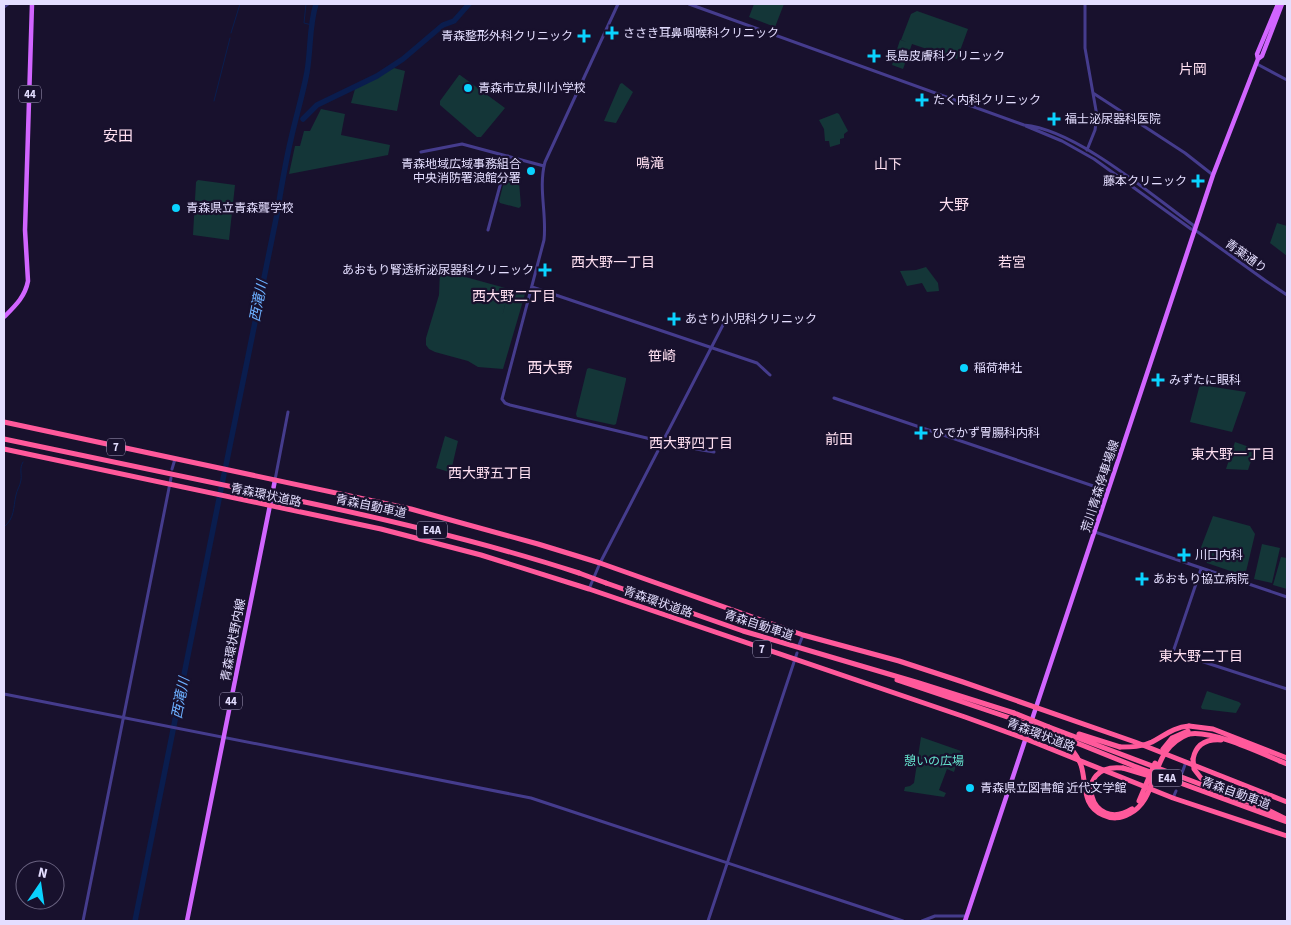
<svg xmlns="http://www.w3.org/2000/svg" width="1291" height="925" viewBox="0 0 1291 925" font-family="'Source Sans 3','Noto Sans JP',sans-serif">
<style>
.green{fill:#143638}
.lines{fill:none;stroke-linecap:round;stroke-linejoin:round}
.stream{stroke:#0a1d4e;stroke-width:1}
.river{stroke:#0a1d4e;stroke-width:5.5}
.minor{stroke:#453c8d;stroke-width:3}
.major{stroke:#d165ff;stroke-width:4.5}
.highway{stroke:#ff599b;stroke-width:5}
.highway-bridge{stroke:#ff599b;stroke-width:5}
.poi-dot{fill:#0ad3ff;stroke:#18112d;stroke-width:2}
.labels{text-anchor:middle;stroke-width:4.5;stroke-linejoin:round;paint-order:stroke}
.shield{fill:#18112d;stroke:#a7a0c0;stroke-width:1}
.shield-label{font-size:11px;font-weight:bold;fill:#e4deff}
.poi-label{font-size:12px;fill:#e4deff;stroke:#18112d;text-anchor:start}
.street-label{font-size:12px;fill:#e4deff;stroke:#18112d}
.park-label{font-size:12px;fill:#65e4ce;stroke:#18112d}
.neighbourhood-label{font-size:14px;fill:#ffe0f1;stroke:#18112d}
.water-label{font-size:14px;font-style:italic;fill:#6cafff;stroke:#18112d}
.quarter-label{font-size:15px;fill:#ffe0f1;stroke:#18112d}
</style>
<rect width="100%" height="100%" fill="#18112d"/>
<path class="green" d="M754 4H784L775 27 749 17Z
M917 11 968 29 957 59 912 44 903 69 892 65 900 40 907 42 901 40 911 14Z
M394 68 405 71 397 111 351 103 355 89Z
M459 75H460L505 108 481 137H477L440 105V101Z
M622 83 633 92 616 123 604 121 620 84Z
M321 109 345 114 341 135 390 145 388 155 289 174 295 146H300L304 131H310Z
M837 113 839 114 848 131 844 134V138L840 139V144L830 147 829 141H825L824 129 819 120Z
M507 177 519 182 521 206 519 208 500 203 499 201 505 178Z
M198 180 235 185 229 240 193 235 196 182Z
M1277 223 1287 226V256L1270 243Z
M926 267 938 283 939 291 927 292 922 283 907 286 900 271 916 270Z
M440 270 509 289 502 317 509 290 525 294 503 369 478 367 468 361 435 352 429 349 426 345V338L439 295Z
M589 368 626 378V380L616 424 614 425 577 417 576 414 587 369Z
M1201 385 1246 392 1232 432 1190 422 1199 388Z
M445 436 458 441 451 471 449 472 436 468Z
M1235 442 1255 449 1248 470 1226 469Z
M1213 516 1250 526 1255 534 1245 576 1207 563 1200 550Z
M1262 544 1280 548 1272 583 1254 579Z
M1281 557 1287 558V589L1273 585Z
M1207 691 1239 702 1241 704 1236 713 1202 709 1201 707Z
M921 737 961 751 954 772 947 769 939 790 946 793 944 797 904 791 905 787 910 786 914 783Z"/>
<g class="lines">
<path class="stream" d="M306 4 304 23 312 25
M231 33 240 4
M214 101 230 38
M4 527C15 518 13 508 16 495 17 490 20 486 21 480 22 473 19 469 23 462"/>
<path class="river" d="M303 119 317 105 377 76 403 59 443 25 454 21 469 4
M226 465 277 214C281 189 285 164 291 139 296 116 303 94 307 72 311 49 309 26 316 4
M135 921 224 474"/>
<path class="minor" d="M618 4 545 162C538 188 547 214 544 240L502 399 505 403 510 405 684 447 714 452
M689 4 1024 125C1077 130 1150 194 1193 225L1195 230
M1085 4V48L1097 116 1095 130 1087 150
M4 7 8 4
M1257 64 1287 80
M1093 93 1185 153 1213 175
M1026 126 1062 141 1094 159 1191 229 1195 230 1266 281 1287 295
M421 152 462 144 544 166
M488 230 508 156
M532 287 757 363 770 375
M834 398 1108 491
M172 469 175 459
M275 480 288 412
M1095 532 1287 597
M1201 569 1173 652 1287 689
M589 589 600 563 724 323
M799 645 803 635
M4 694 531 798 903 921
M1182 773 1186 762
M1173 798 1176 791
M83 921 171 478
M708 921 797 653
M922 921 935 916H966"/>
<path class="major" d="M1258 59 1257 54 1278 4
M4 317C15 306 25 297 28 281L25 230 32 4
M187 921 275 480
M965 921 1213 175 1258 59 1262 56 1282 4"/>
<path class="highway" d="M4 422 411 509 538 544 600 563 803 635 899 661 963 682 1135 742 1287 802
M4 439 262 493
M4 449 381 529 481 555 589 589 965 717 1026 739 1173 798 1287 836
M281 497C382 518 481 541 579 573
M606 583 743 631 919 683 1014 713
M897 680 1013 719
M1189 726 1213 729 1287 758
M1049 727 1266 809 1286 819
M1047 731 1134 766 1287 822
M1079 734 1120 747
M1189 734C1214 730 1262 754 1287 764
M1054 737 1069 746
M1193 759C1196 744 1207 739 1221 740
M1123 768 1153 777"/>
<path class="highway-bridge" d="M262 493 281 497
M579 573 606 583
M1014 713 1049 727
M1013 719 1047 731
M1069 746C1074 752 1078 757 1081 765 1087 784 1081 805 1103 815 1111 819 1121 819 1129 814 1161 798 1147 750 1189 734
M1120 747C1131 747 1142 747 1152 742 1165 735 1174 727 1189 726
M1163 749 1172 738 1188 731
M1193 759 1194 769 1201 778
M1123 768C1070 762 1090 835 1132 809
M1139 801 1155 763"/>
</g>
<g class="poi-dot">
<path d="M609.5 25.5h5v5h5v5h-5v5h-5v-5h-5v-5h5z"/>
<path d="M581.5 28.5h5v5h5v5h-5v5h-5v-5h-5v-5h5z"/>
<path d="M871.5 48.5h5v5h5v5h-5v5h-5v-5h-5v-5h5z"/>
<circle cx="468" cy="88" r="5"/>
<path d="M919.5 92.5h5v5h5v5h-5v5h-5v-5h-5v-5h5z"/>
<path d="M1051.5 111.5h5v5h5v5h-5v5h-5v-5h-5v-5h5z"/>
<circle cx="531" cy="171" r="5"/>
<path d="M1195.5 173.5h5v5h5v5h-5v5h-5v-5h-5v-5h5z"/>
<circle cx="176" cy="208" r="5"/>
<path d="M542.5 262.5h5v5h5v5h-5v5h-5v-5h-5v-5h5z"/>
<path d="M671.5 311.5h5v5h5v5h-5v5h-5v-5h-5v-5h5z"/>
<circle cx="964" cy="368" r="5"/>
<path d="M1155.5 372.5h5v5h5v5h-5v5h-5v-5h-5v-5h5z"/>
<path d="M918.5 425.5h5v5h5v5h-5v5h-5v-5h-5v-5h5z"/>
<path d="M1181.5 547.5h5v5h5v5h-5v5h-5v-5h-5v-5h5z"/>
<path d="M1139.5 571.5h5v5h5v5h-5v5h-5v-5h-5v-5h5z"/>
<circle cx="970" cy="788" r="5"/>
</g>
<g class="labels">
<g class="shield">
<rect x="19" y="85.5" width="22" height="17" rx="4"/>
<rect x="107" y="438.5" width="18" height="17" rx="4"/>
<rect x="417" y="521.5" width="30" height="17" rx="4"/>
<rect x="753" y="640.5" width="18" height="17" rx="4"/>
<rect x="220" y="692.5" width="22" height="17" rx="4"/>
<rect x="1152" y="769.5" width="30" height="17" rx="4"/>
</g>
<g class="shield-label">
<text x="30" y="98">44</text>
<text x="116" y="451">7</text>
<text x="432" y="534">E4A</text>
<text x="762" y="653">7</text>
<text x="231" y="705">44</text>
<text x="1167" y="782">E4A</text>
</g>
<g class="poi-label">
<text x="623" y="37">ささき耳鼻咽喉科クリニック</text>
<text x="573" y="40" text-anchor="end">青森整形外科クリニック</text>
<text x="885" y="60">長島皮膚科クリニック</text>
<text x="478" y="92">青森市立泉川小学校</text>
<text x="933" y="104">たく内科クリニック</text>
<text x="1065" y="123">福士泌尿器科医院</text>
<text x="521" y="168" text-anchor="end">青森地域広域事務組合<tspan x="521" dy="14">中央消防署浪館分署</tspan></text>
<text x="1187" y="185" text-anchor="end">藤本クリニック</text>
<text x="186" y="212">青森県立青森聾学校</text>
<text x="534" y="274" text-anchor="end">あおもり腎透析泌尿器科クリニック</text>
<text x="685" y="323">あさり小児科クリニック</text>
<text x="974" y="372">稲荷神社</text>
<text x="1169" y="384">みずたに眼科</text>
<text x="932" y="437">ひでかず胃腸科内科</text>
<text x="1195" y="559">川口内科</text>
<text x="1153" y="583">あおもり協立病院</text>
<text x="980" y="792">青森県立図書館 近代文学館</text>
</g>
<g class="street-label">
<text transform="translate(1246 256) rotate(36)" y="4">青葉通り</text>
<text transform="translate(1100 486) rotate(-72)" y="4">荒川青森停車場線</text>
<text transform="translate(266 495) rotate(12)" y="4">青森環状道路</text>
<text transform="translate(371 506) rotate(12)" y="4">青森自動車道</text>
<text transform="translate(658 602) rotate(19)" y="4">青森環状道路</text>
<text transform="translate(759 625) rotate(18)" y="4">青森自動車道</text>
<text transform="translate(233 640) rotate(-79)" y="4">青森環状野内線</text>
<text transform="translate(1041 735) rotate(21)" y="4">青森環状道路</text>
<text transform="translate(1236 793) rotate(20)" y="4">青森自動車道</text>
</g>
<g class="park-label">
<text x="934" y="765">憩いの広場</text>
</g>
<g class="neighbourhood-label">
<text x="1193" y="74">片岡</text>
<text x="650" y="168">鳴滝</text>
<text x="888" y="169">山下</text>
<text x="613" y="267">西大野一丁目</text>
<text x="1012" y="267">若宮</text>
<text x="514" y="301">西大野二丁目</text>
<text x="662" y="361">笹崎</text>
<text x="839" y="444">前田</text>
<text x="691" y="448">西大野四丁目</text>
<text x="1233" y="459">東大野一丁目</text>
<text x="490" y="478">西大野五丁目</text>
<text x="1201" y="661">東大野二丁目</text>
</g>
<g class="water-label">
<text transform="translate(258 301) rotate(-79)" y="5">西滝川</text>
<text transform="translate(180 698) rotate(-79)" y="5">西滝川</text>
</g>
<g class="quarter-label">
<text x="118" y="141">安田</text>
<text x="954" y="210">大野</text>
<text x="550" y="373">西大野</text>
</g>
</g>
<rect width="1291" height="925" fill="none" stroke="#e4deff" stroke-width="10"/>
<g transform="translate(40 885) rotate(13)"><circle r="24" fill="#18112d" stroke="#6a6381"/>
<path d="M0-4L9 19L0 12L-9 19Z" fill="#0ad3ff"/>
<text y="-8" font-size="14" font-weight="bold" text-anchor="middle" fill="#e4deff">N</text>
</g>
</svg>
